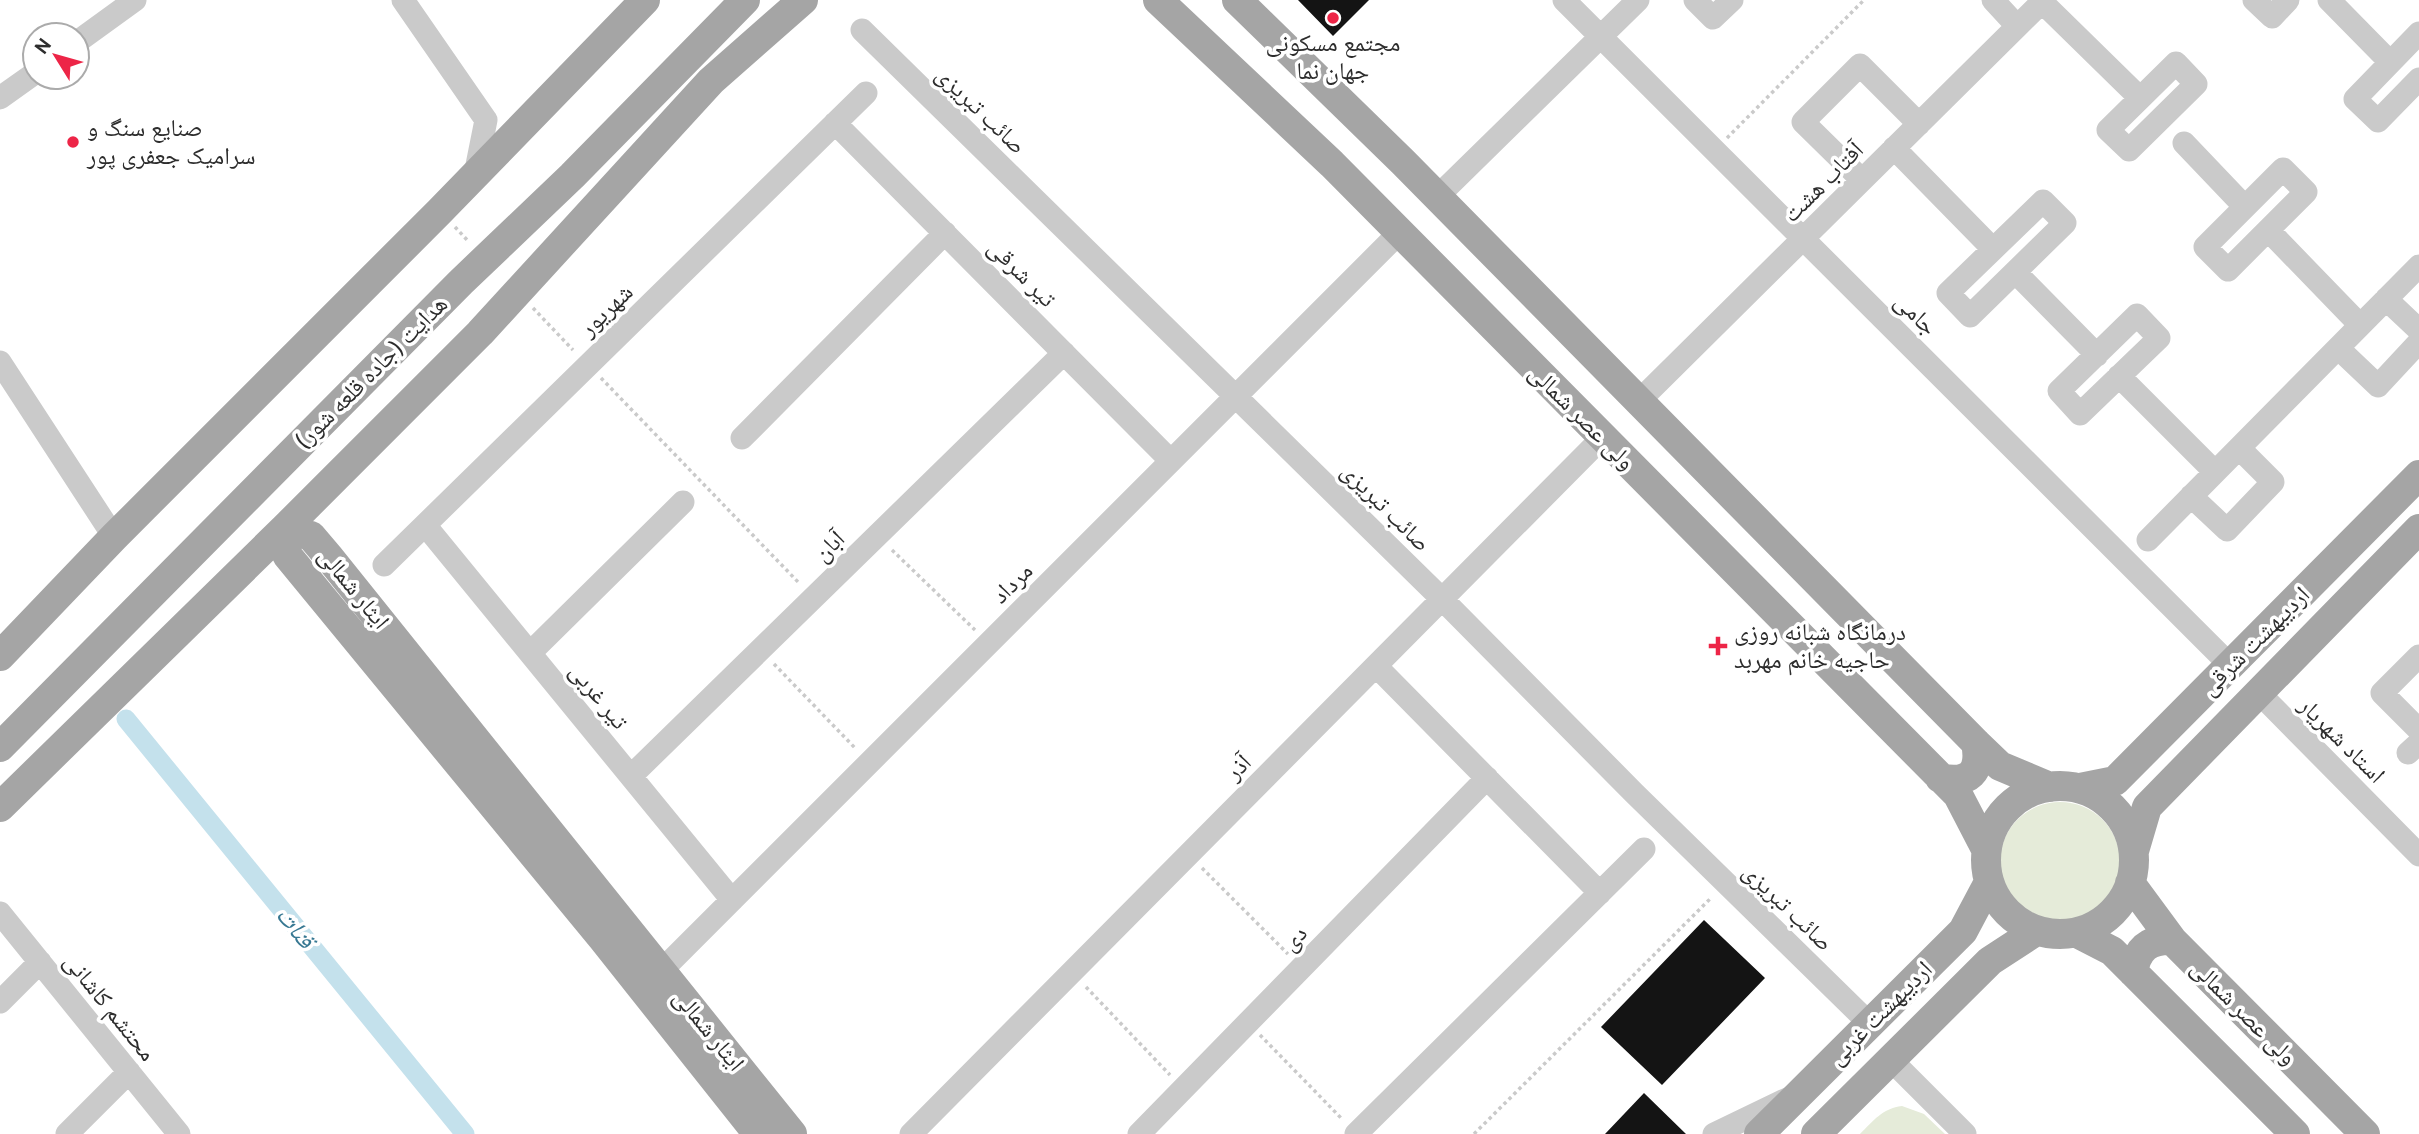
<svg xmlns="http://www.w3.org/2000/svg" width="2419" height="1134" viewBox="0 0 2419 1134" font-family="Overpass,'Noto Naskh Arabic',sans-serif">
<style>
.green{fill:#e5ebd9}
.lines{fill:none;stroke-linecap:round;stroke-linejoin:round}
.canal{stroke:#c4e1ec;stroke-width:19}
.building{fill:#141414}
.path{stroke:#cacaca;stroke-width:3.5;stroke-dasharray:3.5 3.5;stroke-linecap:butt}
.minor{stroke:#cacaca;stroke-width:23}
.major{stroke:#a5a5a5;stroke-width:30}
.poi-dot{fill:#ed2547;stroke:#fff;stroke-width:2.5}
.labels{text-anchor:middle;stroke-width:7;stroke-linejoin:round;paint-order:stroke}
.poi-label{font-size:24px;fill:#2d2d2d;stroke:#fff;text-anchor:start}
.street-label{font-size:24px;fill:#2d2d2d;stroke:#fff}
.water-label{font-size:26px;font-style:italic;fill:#377892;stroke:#fff}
</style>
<rect width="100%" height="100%" fill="#fff"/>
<path class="green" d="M2000 862a60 60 0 1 1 120 0a60 60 0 1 1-120 0Z
M1902 1106 1924 1114 1945 1134H1860C1873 1121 1883 1108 1902 1106Z"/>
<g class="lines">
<path class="canal" d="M126 719 465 1134"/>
</g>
<path class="building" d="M1298 0H1369L1333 36Z
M1704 920 1765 978 1662 1085 1601 1027Z
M1644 1093 1686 1134H1605Z"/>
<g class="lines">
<path class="path" d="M1727 138 1864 0
M455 227 469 242
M533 308 573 350
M601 378 800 584
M892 550 975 630
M774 664 856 749
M1202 868 1288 954
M1086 987 1170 1075
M1260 1035 1343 1120
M1474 1134 1712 897"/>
<path class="minor" d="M403 0 486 120
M1564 0 2231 666
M1695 0 1713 18 1732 0
M1993 0 2017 26
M2254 0 2272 17 2288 0
M2329 0 2390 62
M2042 2 2140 98
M862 30 1442 599 1634 793 1870 1024
M2419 33 2355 99 2378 121 2419 79
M77 42 135 0
M2176 63 2196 84 2129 150 2108 130Z
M0 98 35 73
M835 123 1171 461
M2184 143 2245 207
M1894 148 1993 249
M2283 169 2306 192 2228 270 2205 247Z
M475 175 486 120
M1862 180 1803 122 1860 65 1919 124
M1437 197 1638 0
M2043 201 2065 223 1970 316 1948 293Z
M2268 230 2360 325
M2015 272 2097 355
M2386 299 2419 330
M2137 315 2159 338 2080 414 2059 391Z
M2338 348 2378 386 2419 342
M0 362 114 537
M2119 376 2215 472
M1639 401 2044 0
M742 438 945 233
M2191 496 2227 530 2273 482 2239 448
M425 525 732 900
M2148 540 2419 266
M384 565 866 93
M530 653 683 502
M2419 656 2382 693 2419 730
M1376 666 1600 893
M2258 692 2419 855
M2408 753 2419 743
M631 776 1064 353
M0 913 179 1134
M661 971 1399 233
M0 1002 40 962
M1891 1060 1965 1134
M67 1134 129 1072
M911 1134 1602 438
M1139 1134 1487 778
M1356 1134 1644 849
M1714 1134 1787 1099"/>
<path class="major" d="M1158 0 1332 164 1958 795 1986 849
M1237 0 1403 162 1976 743 2000 766 2050 787
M0 656 114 537 439 212 645 0
M0 747 461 282 572 176 745 0
M1940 778C1969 785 1982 772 1976 743
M1986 860a74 74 0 1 1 148 0a74 74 0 1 1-148 0Z
M2080 788 2115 781 2419 475
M0 807 285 528 480 333 711 81 803 0
M2134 851 2147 807 2419 529
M2130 883 2172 940 2365 1134
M2077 933 2112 951 2295 1134
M2133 972C2137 949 2149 939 2172 940
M758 1134 603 939 287 555 285 528 311 536 328 556 792 1134
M1759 1134 1963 931 1989 882
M1816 1134 1990 961 2036 931"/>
</g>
<g class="poi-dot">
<circle cx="1333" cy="18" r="7"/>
<circle cx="73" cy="142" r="7"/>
<path d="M1714.5 635.5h7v7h7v7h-7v7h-7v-7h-7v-7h7z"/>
</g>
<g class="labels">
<g class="poi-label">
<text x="1333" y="51" text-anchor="middle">مجتمع مسکونی<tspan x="1333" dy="28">جهان نما</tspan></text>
<text x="87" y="136">صنایع سنگ و<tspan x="87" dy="28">سرامیک جعفری پور</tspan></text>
<text x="1734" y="640">درمانگاه شبانه‌ روزی<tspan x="1734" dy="28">حاجیه‌ خانم مهربد</tspan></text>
</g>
<g class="street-label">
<text transform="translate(981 110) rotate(44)" y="8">صائب تبریزی</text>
<text transform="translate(1823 182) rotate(-45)" y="8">آفتاب هشت</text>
<text transform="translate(1022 273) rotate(45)" y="8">تیر شرقی</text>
<text transform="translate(606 310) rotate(-44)" y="8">شهریور</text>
<text transform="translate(1916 314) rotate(45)" y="8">جامی</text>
<text transform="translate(371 372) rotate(-45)" y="8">هدایت (جاده قلعه شور)</text>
<text transform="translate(1582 417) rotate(45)" y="8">ولی عصر شمالی</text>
<text transform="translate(1386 507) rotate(45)" y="8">صائب تبریزی</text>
<text transform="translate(829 546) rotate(-44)" y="8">آبان</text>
<text transform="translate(1012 583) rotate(-45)" y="8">مرداد</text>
<text transform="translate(354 588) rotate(51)" y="8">ایثار شمالی</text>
<text transform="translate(2255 641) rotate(-45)" y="8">اردیبهشت شرقی</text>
<text transform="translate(599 696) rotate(51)" y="8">تیر غربی</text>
<text transform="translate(2342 740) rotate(45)" y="8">استاد شهریار</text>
<text transform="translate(1238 767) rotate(-45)" y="8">آذر</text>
<text transform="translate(1788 907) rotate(44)" y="8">صائب تبریزی</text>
<text transform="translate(1294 938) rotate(-46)" y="8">دی</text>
<text transform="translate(110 1007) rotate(51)" y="8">محتشم کاشانی</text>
<text transform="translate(2244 1012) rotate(45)" y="8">ولی عصر شمالی</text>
<text transform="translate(1880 1013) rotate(-45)" y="8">اردیبهشت غربی</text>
<text transform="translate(709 1030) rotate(51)" y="8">ایثار شمالی</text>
</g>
<g class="water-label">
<text transform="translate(296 927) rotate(51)" y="9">قنات</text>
</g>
</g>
<g transform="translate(56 56) rotate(307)"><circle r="33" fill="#ffffff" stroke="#ababab" stroke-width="2"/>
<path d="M0-5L12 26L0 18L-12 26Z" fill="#ed2547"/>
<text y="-10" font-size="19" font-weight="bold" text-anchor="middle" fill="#2d2d2d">N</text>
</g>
</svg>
